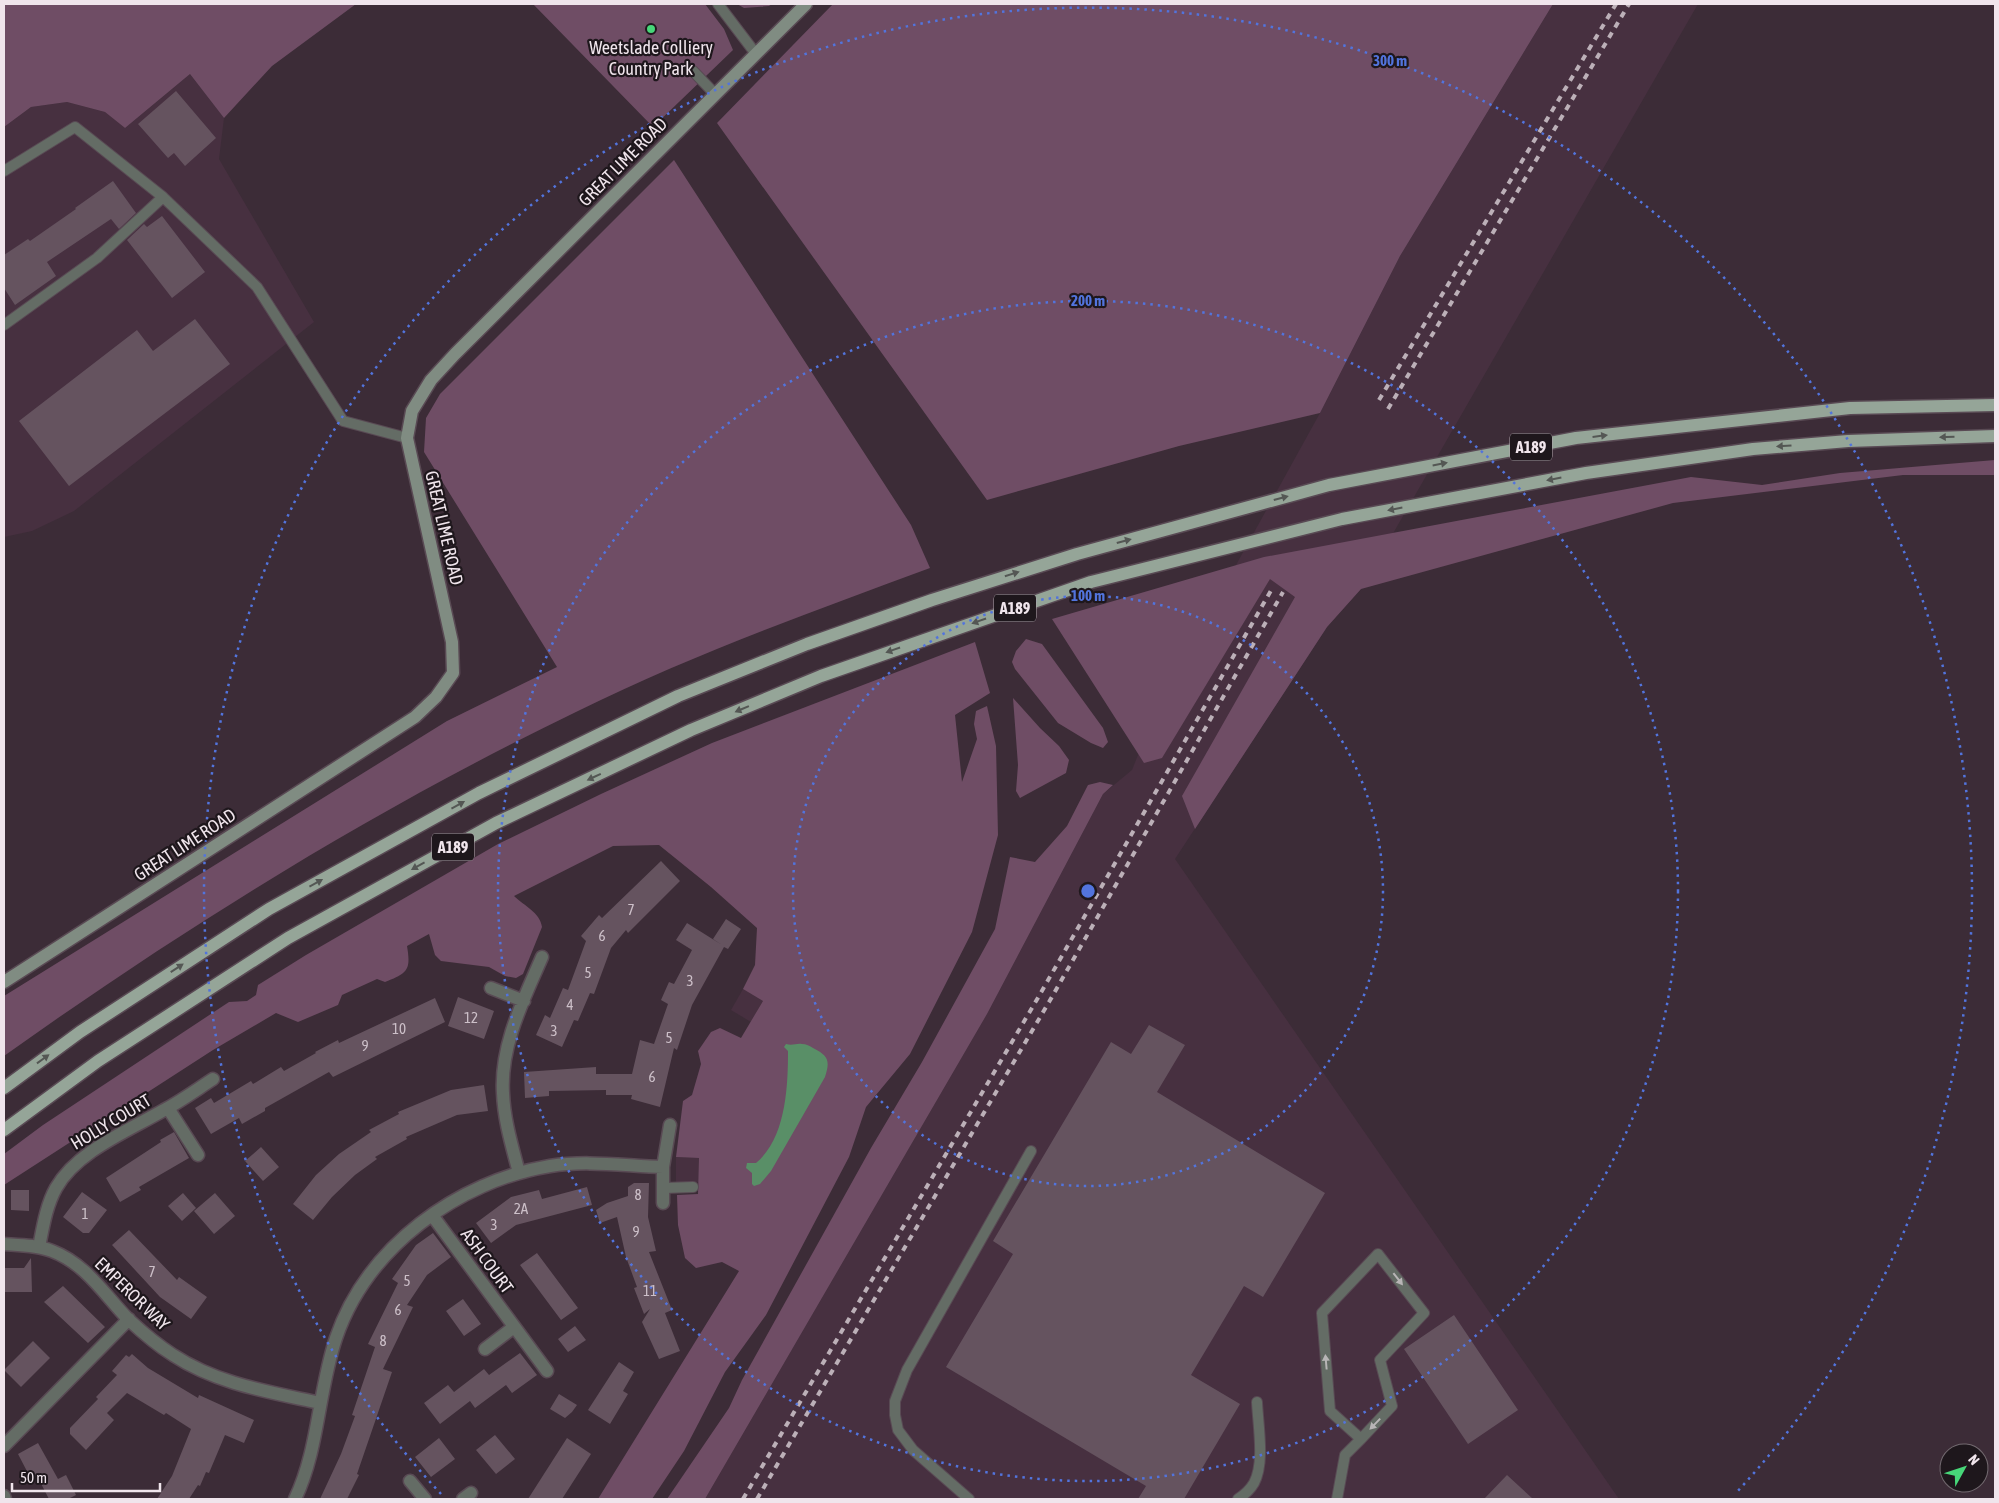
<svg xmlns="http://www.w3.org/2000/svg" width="1999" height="1503" viewBox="0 0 1999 1503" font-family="'Asap Condensed',sans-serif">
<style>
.built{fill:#473040}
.green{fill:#6f4d65}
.water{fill:#598f67}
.building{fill:#65535f}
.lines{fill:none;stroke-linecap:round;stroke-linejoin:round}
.service-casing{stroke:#594a54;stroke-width:12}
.minor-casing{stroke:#594a54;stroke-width:15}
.secondary-casing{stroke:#594a54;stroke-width:15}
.primary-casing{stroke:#594a54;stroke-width:15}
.service{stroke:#646c65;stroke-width:10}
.minor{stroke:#646c65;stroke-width:12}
.secondary{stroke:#808c82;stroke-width:12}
.primary{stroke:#95a598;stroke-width:12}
.rail{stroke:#bcb0b8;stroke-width:4;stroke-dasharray:6 6;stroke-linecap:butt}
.oneway{fill:#545754}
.oneway2{fill:#b8b5b6}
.ring{fill:none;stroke:#5274dd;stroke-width:2.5;stroke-dasharray:2.5 5}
.poi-dot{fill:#47d779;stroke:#1e171c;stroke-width:2}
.labels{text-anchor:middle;stroke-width:4.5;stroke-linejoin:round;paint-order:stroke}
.number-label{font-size:15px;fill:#cdc0c9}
.shield{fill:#1e171c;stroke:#b1a7ae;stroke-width:1}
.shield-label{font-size:16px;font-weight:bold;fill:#f0e5ec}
.poi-label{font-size:18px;fill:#f0e5ec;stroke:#1e171c}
.street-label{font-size:18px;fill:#f0e5ec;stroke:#1e171c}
.centre{fill:#5274dd;stroke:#1e171c;stroke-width:2.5}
.ring-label{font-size:15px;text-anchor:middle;font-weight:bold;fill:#5274dd;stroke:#1e171c;stroke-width:4.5;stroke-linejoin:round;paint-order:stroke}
</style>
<rect width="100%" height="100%" fill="#3c2c37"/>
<path class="built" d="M1553 4H1698L1361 589 1327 627 1175 859 1619 1499H705L987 1014 1103 794 1132 770 1142 745 1236 565 1320 413 1400 256Z
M190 74 224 118 219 159 314 322 74 511 32 531 4 537V127L31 107 67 102 105 112 125 128Z
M743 989 763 1001 751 1022 731 1010Z
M676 1157 699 1158V1182H676Z"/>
<path class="green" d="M4 4H356L272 66 224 118 190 74 125 128 105 112 67 102 31 107 4 127Z
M533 4H705L724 29 733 50 653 127Z
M737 4H772L769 6 744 8Z
M833 4H1553L1400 256 1320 413 1179 446 987 500 717 123Z
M674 160 911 525 930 568C811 612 692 655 578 711 377 808 186 926 4 1056V996L447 721 557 667 424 452 426 418 440 394Z
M1995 460V475H1903L1673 503 1361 589 1327 627 1195 829 1182 796 1295 597 1270 579 1162 758 1144 763 1052 619 1264 557 1691 477 1762 485 1840 473Z
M1026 639 1042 644 1103 728 1108 742 1103 748 1091 743 1058 723 1015 669 1012 662 1016 651Z
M975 642 990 693 955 715 962 782 977 739 974 724 976 711 987 706 996 746 998 835 972 932 910 1054 866 1107 849 1157 766 1315 725 1372 684 1451 652 1499H598L739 1271 722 1262 696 1268 685 1258 678 1225 677 1195 698 1194 699 1158 676 1157 683 1101 692 1095 701 1064 698 1051 711 1032 720 1028 741 1038 763 1001 743 989 755 965 757 928 711 887 659 845 613 846 514 896C524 906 540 912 542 927L523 974 516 978 505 976 489 967 441 961 435 955 429 934 407 946C411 970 408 973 385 982L377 979 342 995 338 1005 298 1022 276 1013 213 1050 4 1185V1154L43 1125 229 1002 247 1001 256 995 258 985 306 955 498 844 601 794 712 743Z
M1013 698 1040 728 1059 746 1069 760 1066 773 1020 798 1016 791 1018 765Z
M1100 782 1113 785 1103 794 987 1014 705 1499H667L729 1408 742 1380 871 1148 922 1062 995 929 1010 857 1035 862 1067 826 1088 785Z"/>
<path class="water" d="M786 1044C793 1046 796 1043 802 1044 806 1044 810 1046 813 1048 829 1056 830 1061 825 1077L771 1171 760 1184 754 1186 752 1184V1173L746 1168 747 1163H756C786 1138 788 1087 788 1051L784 1047Z"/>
<path class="building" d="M176 91 216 138 185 166 174 153 168 158 138 124Z
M113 181 136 213 119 229 111 219 47 262 56 276 15 305 4 288V255L28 239 30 241 76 209 75 208Z
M162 216 205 272 172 298 127 240 144 224 147 227Z
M195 319 230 364 69 486 19 421 137 330 153 351Z
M661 861 680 881 628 933 626 930 611 948 594 994 590 993 578 1021 574 1020 562 1047 536 1035 545 1015 550 1018 563 988 568 990 586 941 581 936 599 915 602 918Z
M726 919 741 929 728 949 724 947 692 1005 677 1050 674 1048 660 1107 631 1099 632 1095H606V1090L549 1091V1096L525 1098 524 1072 596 1067V1074H632L640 1040 654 1044 668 1004 661 1000 669 982 674 984 692 950 676 940 687 923 722 945 713 939Z
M458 997 494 1011 484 1039 448 1026Z
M435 998 445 1022 333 1077 329 1072 265 1108V1111L242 1124 239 1118 211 1134 195 1108 211 1098 214 1103 251 1081 253 1084 281 1067 284 1071 316 1053 315 1052 338 1040 339 1043Z
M1149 1025 1185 1045 1157 1092 1325 1193 1263 1297 1244 1286 1191 1375 1240 1404 1184 1499H1138L1146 1486 946 1367 1013 1254 993 1241 1111 1042 1131 1054Z
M484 1085 488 1111 457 1115 406 1137 407 1139 375 1157 377 1159 355 1175 332 1197 313 1220 293 1204 316 1175 339 1154 371 1132 369 1130 399 1114 398 1112 451 1090Z
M174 1132 189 1158 139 1187 141 1190 120 1202 106 1178 161 1142 160 1140Z
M261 1147 279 1167 263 1181 245 1161Z
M634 1183H649L648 1217 656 1251 649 1252 672 1310 665 1313 680 1351 659 1359 642 1322 650 1309 644 1314 634 1288 637 1287 626 1257 617 1217 600 1223 596 1210 607 1203 628 1196V1187Z
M587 1187 592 1205 516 1225 491 1243 476 1223 511 1197 539 1190 542 1199Z
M11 1190H29V1211L11 1210Z
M82 1192 107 1210 89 1233H83L63 1217Z
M183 1193 196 1208 182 1221 168 1206Z
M215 1193 235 1216 214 1234 194 1211Z
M129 1230 177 1280 179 1277 207 1297 191 1319 160 1297 112 1245Z
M433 1233 451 1257 427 1275 407 1305 413 1307 383 1369 392 1372 357 1474 359 1475 347 1499H320L341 1454 355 1416 352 1415 375 1347 368 1344 398 1283 392 1279 416 1245Z
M537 1253 578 1308 561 1320 520 1265Z
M31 1258 32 1292H4V1268H24Z
M63 1286 105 1327 88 1343 44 1302Z
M463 1299 481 1324 464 1336 446 1311Z
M1454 1315 1518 1410 1468 1444 1404 1349Z
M575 1326 586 1340 568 1352 558 1339Z
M33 1341 50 1358 21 1387 4 1370Z
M520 1353 537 1375 512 1393 506 1385 475 1408 470 1401 440 1424 424 1403 448 1385 454 1392 484 1369 489 1375Z
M132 1354 148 1368 198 1398 199 1395 254 1420 244 1443 225 1435 209 1473 206 1472 200 1486 198 1485 189 1499H157L172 1476 191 1429 166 1413 164 1415 127 1393 107 1413 114 1420 86 1450 70 1434V1428L98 1399 96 1397 117 1375 112 1371 126 1355 129 1357Z
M619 1362 634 1372 623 1391 628 1394 610 1424 588 1410Z
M559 1394 577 1405 572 1412 565 1418 550 1409Z
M495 1435 515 1459 496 1474 476 1450Z
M439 1438 455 1459 431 1477 415 1457Z
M567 1438 591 1454 562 1499H528Z
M38 1443 58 1479 66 1475 76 1495 68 1499H49L37 1476 31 1479 18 1454Z
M1507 1475 1533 1499H1484Z"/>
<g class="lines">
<g class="service-casing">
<path id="service" d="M718 4 756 54
M693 71 715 94
M4 171 75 127 163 197 257 287 343 421 407 438
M4 325 97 258 163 197
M664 1188 693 1187
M969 1499 913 1450 898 1430 895 1415V1401L907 1370 1031 1151
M1238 1499C1244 1495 1250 1490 1254 1483 1265 1463 1258 1425 1257 1402
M1337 1499 1345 1455 1361 1439 1330 1411 1322 1313 1378 1254 1424 1313 1380 1360 1392 1406 1361 1439"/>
</g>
<g class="minor-casing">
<path id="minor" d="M491 988 524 1001
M168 1108 198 1155
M519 1173C512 1146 504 1120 503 1093 500 1045 524 999 542 957
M663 1203V1167L670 1125
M432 1215 547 1371
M4 1244C20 1245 37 1245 52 1251 86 1264 104 1294 128 1319 142 1332 157 1345 173 1355 217 1384 270 1392 320 1403
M39 1247C43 1227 46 1206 56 1188 77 1151 128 1131 164 1110 181 1101 196 1090 213 1079
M485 1349 514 1327
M4 1446 129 1319
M410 1481 425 1499
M4 1496 5 1499
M295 1499C319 1449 318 1391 336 1338 367 1247 458 1181 550 1166 587 1160 626 1166 663 1167
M463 1499 471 1493"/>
</g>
<g class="secondary-casing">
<path id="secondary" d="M4 982 415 717 436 697 453 673 452 642 407 438 412 411 431 380 455 354 806 4"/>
</g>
<g class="primary-casing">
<path id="primary" d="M4 1088 80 1032 269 909 479 793 678 696 807 644 932 600 1077 554 1329 485 1576 438 1850 408 1995 405
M4 1130 98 1061 288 938 496 823 691 730 821 676 1091 582 1342 519 1586 473 1753 449 1848 441 1995 436"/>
</g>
<use href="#service" class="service"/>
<use href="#minor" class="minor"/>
<use href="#secondary" class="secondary"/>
<use href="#primary" class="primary"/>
<path class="rail" d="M1379 400 1616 4
M1388 409 1629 4
M743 1499 1039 996 1273 587
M757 1499 1049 1002 1283 592"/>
</g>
<defs><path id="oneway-solid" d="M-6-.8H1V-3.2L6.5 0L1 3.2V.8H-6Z" transform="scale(1.25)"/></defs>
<g class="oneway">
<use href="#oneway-solid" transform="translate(1600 436) rotate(-7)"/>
<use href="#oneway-solid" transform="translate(1947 437) rotate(178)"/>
<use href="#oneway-solid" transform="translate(1784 446) rotate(176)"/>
<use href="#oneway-solid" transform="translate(1440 464) rotate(-11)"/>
<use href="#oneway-solid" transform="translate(1554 479) rotate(169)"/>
<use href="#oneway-solid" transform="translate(1281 498) rotate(-15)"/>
<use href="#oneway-solid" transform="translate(1395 509) rotate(169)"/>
<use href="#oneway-solid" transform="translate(1124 541) rotate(-15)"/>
<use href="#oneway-solid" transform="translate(1012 574) rotate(-18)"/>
<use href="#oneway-solid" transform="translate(979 621) rotate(161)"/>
<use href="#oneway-solid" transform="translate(893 650) rotate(161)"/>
<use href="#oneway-solid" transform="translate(742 709) rotate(157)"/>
<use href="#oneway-solid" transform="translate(594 777) rotate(155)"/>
<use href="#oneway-solid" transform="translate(458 805) rotate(-29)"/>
<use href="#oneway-solid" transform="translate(418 866) rotate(151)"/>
<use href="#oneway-solid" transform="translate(316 883) rotate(-29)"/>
<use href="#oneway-solid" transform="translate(177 968) rotate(-33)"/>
<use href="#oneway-solid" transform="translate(43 1059) rotate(-36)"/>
</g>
<g class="oneway2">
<use href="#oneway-solid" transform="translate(1398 1279) rotate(52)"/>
<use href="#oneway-solid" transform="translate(1326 1362) rotate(-95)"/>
<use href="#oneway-solid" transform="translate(1375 1424) rotate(134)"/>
</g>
<g class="ring">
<circle cx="1088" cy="891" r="295"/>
<circle cx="1088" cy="891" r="590"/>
<path d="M441 1494A884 884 0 1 1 1735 1494"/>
</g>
<circle class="poi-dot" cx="651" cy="29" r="5"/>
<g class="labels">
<g class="number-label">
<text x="631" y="915">7</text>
<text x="602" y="941">6</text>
<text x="588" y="978">5</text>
<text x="690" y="986">3</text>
<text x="570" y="1010">4</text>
<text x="471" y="1023">12</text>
<text x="399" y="1034">10</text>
<text x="554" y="1036">3</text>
<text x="669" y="1043">5</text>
<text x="365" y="1051">9</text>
<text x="652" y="1082">6</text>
<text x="638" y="1200">8</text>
<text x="521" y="1214">2A</text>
<text x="85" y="1219">1</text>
<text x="494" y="1230">3</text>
<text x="636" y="1237">9</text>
<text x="152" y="1277">7</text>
<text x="407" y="1286">5</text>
<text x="650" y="1296">11</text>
<text x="398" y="1315">6</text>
<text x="383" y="1346">8</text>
</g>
<g class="shield">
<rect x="1510" y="433.5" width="42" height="27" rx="4"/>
<rect x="994" y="594.5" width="42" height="27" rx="4"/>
<rect x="432" y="833.5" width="42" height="27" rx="4"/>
</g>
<g class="shield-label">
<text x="1531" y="453">A189</text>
<text x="1015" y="614">A189</text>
<text x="453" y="853">A189</text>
</g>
<g class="poi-label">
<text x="651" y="54">Weetslade Colliery<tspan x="651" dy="21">Country Park</tspan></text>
</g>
<g class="street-label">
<text transform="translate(623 162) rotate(-45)" y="6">GREAT LIME ROAD</text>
<text transform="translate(444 528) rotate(77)" y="6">GREAT LIME ROAD</text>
<text transform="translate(185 845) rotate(-33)" y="6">GREAT LIME ROAD</text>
<text transform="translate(111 1122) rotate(-31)" y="6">HOLLY COURT</text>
<text transform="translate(487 1261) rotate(54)" y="6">ASH COURT</text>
<text transform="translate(132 1294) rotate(44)" y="6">EMPEROR WAY</text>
</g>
</g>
<circle cx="1088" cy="891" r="8" class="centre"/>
<g class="ring-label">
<text x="1390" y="66">300 m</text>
<text x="1088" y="306">200 m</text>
<text x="1088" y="601">100 m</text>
</g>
<rect width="1999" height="1503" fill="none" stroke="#f0e5ec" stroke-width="10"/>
<g transform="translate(1964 1468) rotate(50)"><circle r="24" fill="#1e171c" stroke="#72696f"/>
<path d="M0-4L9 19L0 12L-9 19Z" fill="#47d779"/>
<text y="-8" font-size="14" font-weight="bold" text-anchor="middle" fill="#f0e5ec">N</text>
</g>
<path d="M12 1483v8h148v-8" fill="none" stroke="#f0e5ec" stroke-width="2.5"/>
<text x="20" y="1483" font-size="15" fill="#f0e5ec" stroke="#1e171c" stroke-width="4" paint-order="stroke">50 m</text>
</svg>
